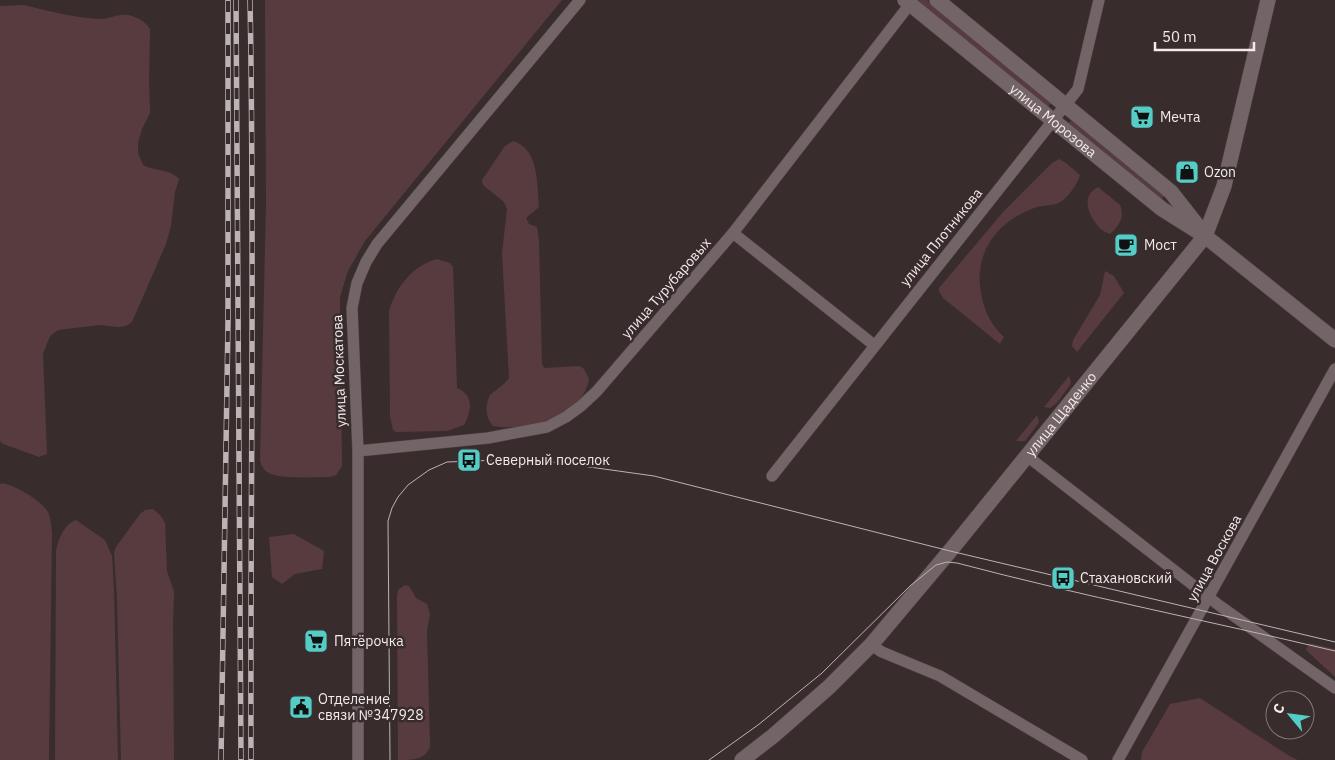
<svg xmlns="http://www.w3.org/2000/svg" width="1335" height="760" viewBox="0 0 1335 760" font-family="'IBM Plex Sans',sans-serif">
<style>
.green{fill:#583b3f}
.lines{fill:none;stroke-linecap:round;stroke-linejoin:round}
.street-casing{stroke:#524749;stroke-width:12}
.secondary-casing{stroke:#524749;stroke-width:16}
.street{stroke:#736567;stroke-width:11}
.secondary{stroke:#736567;stroke-width:15}
.tram{stroke:#bcb3b4;stroke-width:1}
.rail-casing{stroke:#bcb3b4;stroke-width:5.5}
.rail{stroke:#382c2d;stroke-width:4;stroke-dasharray:11;stroke-linecap:butt}
.labels{text-anchor:middle;stroke-width:5;stroke-linejoin:round;paint-order:stroke}
.poi-label{font-size:14px;fill:#f2eaeb;stroke:#382c2d;text-anchor:start}
.street-label{font-size:14px;fill:#f2eaeb;stroke:#382c2d}
</style>
<rect width="100%" height="100%" fill="#382c2d"/>
<path class="green" d="M265 0H562L365 241 348 271 340 297 342 466 336 475 330 477C315 477 284 479 271 474 264 471 261 466 260 460L266 205Z
M916 0H927L1052 102 1047 108Z
M24 5C48 11 72 17 97 19 108 20 117 13 128 15 137 17 145 21 150 29L149 83 150 113 142 129 138 143V153L143 165C154 171 171 169 179 179L175 192 171 226 166 244 132 322 126 326 118 327 99 325 58 330 50 336 43 354 47 454 39 457 3 444 0 441V6Z
M1072 119 1166 194 1161 200 1067 124Z
M513 141C539 149 537 183 539 207L526 218 529 224 537 227 539 241 542 363 544 368 580 366 584 369 589 379C583 417 526 432 493 426 485 417 485 405 490 395L505 383 509 378 502 253 507 209 504 202 483 185 482 180 505 146Z
M1059 159 1066 163 1080 175C1077 185 1067 200 1056 204 1049 206 1041 205 1034 208 999 221 976 249 980 287 983 308 989 323 1004 337L1000 344 943 298 939 291V288L1004 211 1052 163Z
M1098 187 1120 205C1125 217 1119 226 1110 234 1098 231 1085 211 1088 199 1089 193 1093 190 1098 187Z
M437 259 450 263 453 267 457 388C474 395 472 410 464 425L447 431 396 432 393 430 390 416 389 311C396 287 412 266 437 259Z
M1105 271 1114 276 1124 293 1077 352 1072 346 1073 340 1100 295Z
M1069 376 1071 382 1070 385 1057 403 1050 408 1044 407Z
M1037 415 1039 421 1038 424 1025 441H1016Z
M2 483C15 485 42 501 48 512 51 518 51 526 52 532L49 760H0V485Z
M153 509 161 516 165 523 167 571 174 592 173 625 174 760H121L117 600 114 552 116 547 140 514 145 510Z
M76 520 105 540 112 556 114 589 118 760H55L56 551C58 540 64 524 76 520Z
M294 534 324 551 322 569 295 574 282 584 272 577 269 537Z
M405 585 409 586 416 598 427 604 430 614 427 631 430 746C426 760 413 760 398 760V758L397 596 398 590Z
M1309 643 1335 649V677L1306 650Z
M1200 698 1291 757 1298 760H1141L1142 752 1170 704Z"/>
<g class="lines">
<g class="street-casing">
<path id="street" d="M733 233 874 345
M358 451 488 438 547 427 566 417 581 406 597 391 733 233 910 4
M1027 456 1220 606 1335 688
M772 476 1078 89 1099 0
M871 645 882 652 940 676 1082 760
M358 760V451L352 308 357 283 366 262 377 244 580 0
M1118 760 1335 369"/>
</g>
<g class="secondary-casing">
<g id="secondary">
<path id="s1" d="M905 0 1162 209 1205 236 1335 340"/>
<path d="M937 0 1171 192 1200 229"/>
<path id="s2" d="M742 760 773 736 829 687 871 645 950 551 1205 236 1224 186 1268 0"/>
</g>
</g>
<use href="#street" class="street"/>
<use href="#secondary" class="secondary"/>
<path class="tram" d="M390 760 388 521 392 508 398 497 408 485 429 470 447 462 501 460 552 462 604 469 654 476 950 551 1335 642
M709 760 758 725 822 673 910 586 936 565 947 562 957 563C1082 596 1209 621 1335 651"/>
<g class="rail-casing">
<path id="rail" d="M236 0 241 760
M250 0C255 253 250 507 251 760
M221 760 228 322V0"/>
</g>
<use href="#rail" class="rail"/>
</g>
<defs>
<g id="supermarket-square" transform="scale(1.25)"><rect x="-9" y="-9" width="18" height="18" rx="4" fill="#54cdc7" stroke="#382c2d"/><path d="M-6-5.5h2.5l.6 2H6L4.5 2H-2.5L-4.4-4H-6ZM-1.5 3.2a1.3 1.3 0 1 0 .1 0ZM3 3.2a1.3 1.3 0 1 0 .1 0Z" fill="#111"/></g>
<g id="shop-square" transform="scale(1.25)"><rect x="-9" y="-9" width="18" height="18" rx="4" fill="#54cdc7" stroke="#382c2d"/><path d="M-5-2.5h2.3a2.7 3.5 0 0 1 5.4 0H5L5.5 6h-11ZM-1.5-2.5h3a1.5 2.3 0 0 0-3 0Z" fill="#111"/></g>
<g id="cafe-square" transform="scale(1.25)"><rect x="-9" y="-9" width="18" height="18" rx="4" fill="#54cdc7" stroke="#382c2d"/><path d="M-5.5-4.5H6V0H3Q3 3.5 0 3.5H-2.5Q-5.5 3.5-5.5 0ZM3-3.2v2h1.7v-2ZM-6 4.5H4V6H-6Z" fill="#111"/></g>
<g id="bus-square" transform="scale(1.25)"><rect x="-9" y="-9" width="18" height="18" rx="4" fill="#54cdc7" stroke="#382c2d"/><path d="M-5-6H5V4H4V6H2V4H-2V6H-4V4H-5ZM-3.5-4V0h7V-4ZM-3.5 1.2v1.5H-2V1.2ZM2 1.2v1.5H3.5V1.2Z" fill="#111"/></g>
<g id="civic-square" transform="scale(1.25)"><rect x="-9" y="-9" width="18" height="18" rx="4" fill="#54cdc7" stroke="#382c2d"/><path d="M-.6-6.5H3V-4.5H.6V-3L4-1V1h2V6H-6V1h2V-1L-.6-3ZM-1.2 2.5V6h2.4V2.5Z" fill="#111"/></g>
</defs>
<g fill-rule="evenodd">
<use href="#supermarket-square" x="1142" y="117"/>
<use href="#shop-square" x="1187" y="172"/>
<use href="#cafe-square" x="1126" y="245"/>
<use href="#bus-square" x="469" y="460"/>
<use href="#bus-square" x="1063" y="578"/>
<use href="#supermarket-square" x="316" y="641"/>
<use href="#civic-square" x="301" y="707"/>
</g>
<g class="labels">
<g class="poi-label">
<text x="1160" y="122">Мечта</text>
<text x="1204" y="177">Ozon</text>
<text x="1144" y="250">Мост</text>
<text x="486" y="465">Северный поселок</text>
<text x="1080" y="583">Стахановский</text>
<text x="334" y="646">Пятёрочка</text>
<text x="318" y="704">Отделение<tspan x="318" dy="16">связи №347928</tspan></text>
</g>
<g class="street-label">
<text dy="5" stroke="none"><textPath href="#s1" startOffset="191">улица Морозова</textPath></text>
<text transform="translate(941 237) rotate(-51)" y="5">улица Плотникова</text>
<text transform="translate(666 288) rotate(-49)" y="5">улица Турубаровых</text>
<text transform="translate(339 371) rotate(-92)" y="5">улица Москатова</text>
<text dy="5" stroke="none"><textPath href="#s2" startOffset="472">улица Щаденко</textPath></text>
<text transform="translate(1214 558) rotate(-61)" y="5">улица Воскова</text>
</g>
</g>
<g transform="translate(1290 715) rotate(299)"><circle r="24" fill="#382c2d" stroke="#827879"/>
<path d="M0-4L9 19L0 12L-9 19Z" fill="#54cdc7"/>
<text y="-8" font-size="14" font-weight="bold" text-anchor="middle" fill="#f2eaeb">С</text>
</g>
<path d="M1155 42v8h99v-8" fill="none" stroke="#f2eaeb" stroke-width="2.5"/>
<text x="1162" y="42" font-size="15" fill="#f2eaeb" stroke="#382c2d" stroke-width="4" paint-order="stroke">50 m</text>
</svg>
